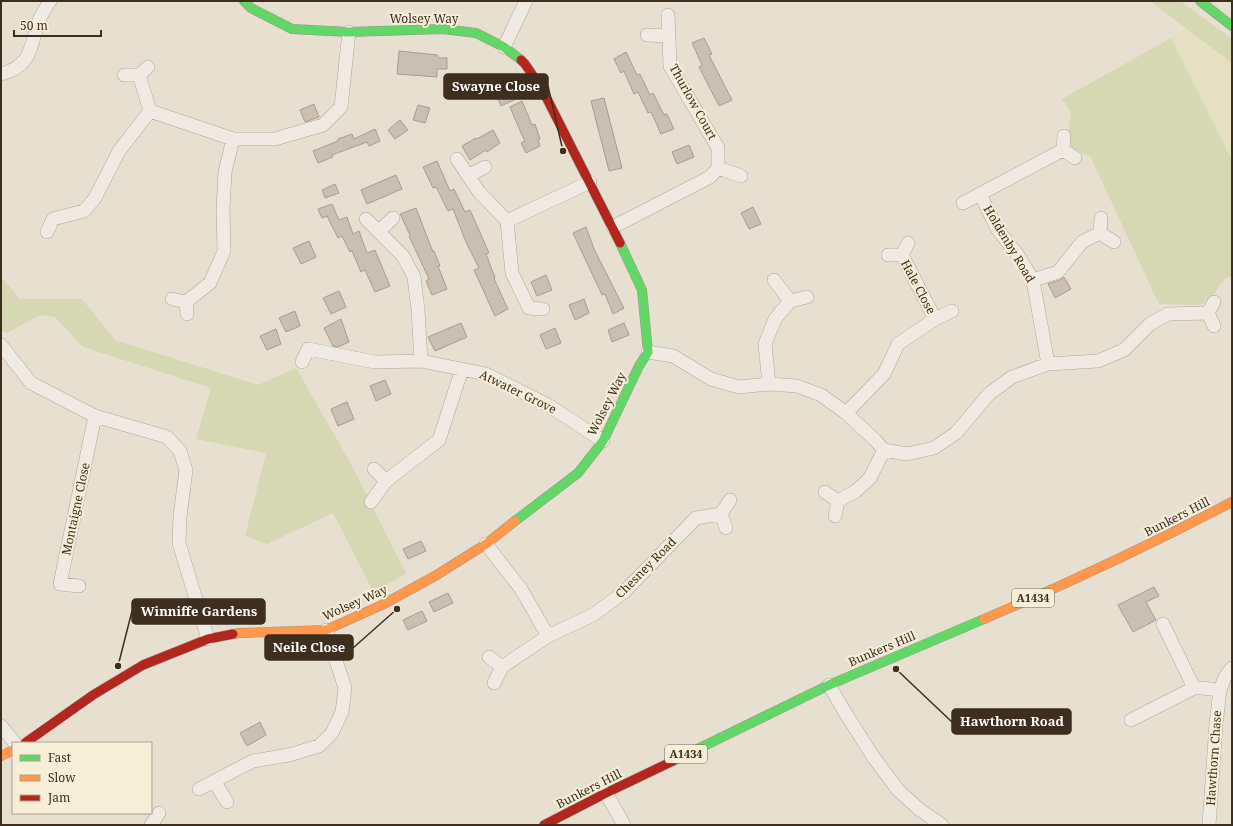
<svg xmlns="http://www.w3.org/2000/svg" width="1233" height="826" viewBox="0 0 1233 826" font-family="'Noto Serif',serif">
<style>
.farmland{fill:#e6dfc2}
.green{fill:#d6d7b3}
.building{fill:#cbbfb2;stroke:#a89c90}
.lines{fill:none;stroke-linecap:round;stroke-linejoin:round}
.street-casing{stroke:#ada599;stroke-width:14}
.fast-casing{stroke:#9c958a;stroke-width:10}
.slow-casing{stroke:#9c958a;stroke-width:10}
.jam-casing{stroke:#9c958a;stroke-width:10}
.street{stroke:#efebe3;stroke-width:13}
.fast{stroke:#63d668;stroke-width:9}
.slow{stroke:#ff974d;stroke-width:9}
.jam{stroke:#b3261e;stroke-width:9}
.labels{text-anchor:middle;stroke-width:4;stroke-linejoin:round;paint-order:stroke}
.shield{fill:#f7eed8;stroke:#756857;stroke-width:1}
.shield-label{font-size:11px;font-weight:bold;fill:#3d2e20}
.street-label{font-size:12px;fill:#3d2e20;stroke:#f7eed8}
.leader{fill:none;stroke:#3d2e20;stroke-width:1.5}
.callout-dot{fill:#3d2e20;stroke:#f7eed8;stroke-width:1.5}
.callout{fill:#3d2e20;stroke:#3d2e20;stroke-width:1.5}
.callout-label{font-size:13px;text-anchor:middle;font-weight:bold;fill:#fff}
</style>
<rect width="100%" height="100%" fill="#e7e0d1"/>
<path class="farmland" d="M1186 28 1232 63V160L1171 38Z"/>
<path class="green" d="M1150 1H1180L1231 38 1232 39V63Z
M1171 38 1232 160V276L1224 279 1214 294 1201 305 1159 304 1090 156 1066 148 1071 113 1062 99Z
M1 277 20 299H82L115 340 258 385 296 368 351 464 406 573 374 593 333 513 267 544 245 536 266 453 196 439 211 388 83 347 55 317 40 315 7 333 1 330Z"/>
<path class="building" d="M704 38 712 54 709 55 732 100 719 106 699 67 702 65 692 43Z
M399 51 437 55 439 58H447V69H437V77L397 74Z
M626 52 637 75 640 74 650 95 653 93 664 115 667 114 674 129 661 134 651 112 648 113 638 92 634 94 624 71 621 73 614 59Z
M510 85 516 99 501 106 495 91Z
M604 98 622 168 609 171 591 101Z
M522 101 532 125 535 124 540 139 538 140 540 146 526 153 521 143 525 141 521 133 510 107Z
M314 104 319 117 305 122 300 110Z
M418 105 430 108 425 123 413 120Z
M400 120 408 130 395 139 388 130Z
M375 129 380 141 369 146 367 142 332 155 333 157 318 163 313 151 338 141V139L352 134 354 139Z
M493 130 500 143 487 152 486 150 470 160 462 146 476 138 477 139Z
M689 145 694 157 677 164 672 152Z
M437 161 450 191 454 189 465 212 470 210 489 253 486 254 495 278 494 279 508 309 495 316 474 270 479 268 466 242 453 209 448 211 436 187 433 188 423 167Z
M396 175 402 189 367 204 361 190Z
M335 184 339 193 325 198 322 190Z
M332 204 339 220 347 217 353 234 359 231 367 253 375 250 390 286 375 292 365 270 361 272 352 251 350 252 342 236 338 238 327 216 322 218 318 209Z
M753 207 761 224 749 229 741 213Z
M416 208 433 252 434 251 440 266H438L447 289 432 295 426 281 429 279 409 236 410 235 400 214Z
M586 227 594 249 624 308 613 314 605 294 602 295 573 233Z
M309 241 316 257 301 264 293 248Z
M546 275 552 290 537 296 531 282Z
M1064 277 1071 289 1055 298 1048 284 1060 280Z
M339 291 346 307 331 314 323 298Z
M584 299 589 313 575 320 569 305Z
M295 311 300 326 286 332 279 318Z
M341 319 349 342 338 347 333 346 324 328Z
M461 323 467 337 435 351 428 337Z
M624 323 629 335 612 342 608 330Z
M555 328 561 343 546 349 540 335Z
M276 329 281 344 267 350 260 336Z
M385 380 391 394 376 401 370 386Z
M347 402 354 419 338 426 331 409Z
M421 541 426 551 408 559 403 549Z
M1154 587 1159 596 1146 602 1156 620 1133 632 1118 605Z
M448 593 453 603 434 612 429 602Z
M422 611 427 621 408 630 403 620Z
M260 722 266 735 247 746 240 733Z"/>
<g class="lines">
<g class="street-casing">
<path id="street" d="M647 35 669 36
M504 47 526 1
M148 67 139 75 150 111
M1 74C34 66 30 43 40 18 43 12 47 6 50 1
M124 75H139
M1063 150 1075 158
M457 159 479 192 507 221
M718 168 741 176
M468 176 485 167
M963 203 980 194
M366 219 403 256 414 277 418 310 421 361
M613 227 710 177 718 168V148L670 66 668 15
M379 231 393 218
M47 232 53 219 84 211 95 198 119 151 150 111 233 139H275L323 125 341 107 349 32
M1100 233 1114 242
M888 255H902
M1033 280 1058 272 1082 242 1100 233 1101 218
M172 299 186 302
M790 301 807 297
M543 309 529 308 512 273 507 221 590 182
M1208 313 1214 326
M187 314 186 302 210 283 224 251 223 208 225 172 233 139
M935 319 952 311
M1 345 31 383 95 416 167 437 180 451 186 470 180 516 179 543 208 639
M648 352 673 356 711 379 739 387 769 384 797 386 821 395 846 413 875 440 884 450 907 454 934 448 956 433 989 394 1012 377 1048 364 1098 361 1124 350 1150 324 1168 314 1208 313 1214 302
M302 362 308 349 375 362 421 361 486 374 548 405 603 441
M1048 364 1033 280 1017 254 998 230 980 194 1063 150 1064 136
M769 384 765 344 775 319 790 301 774 280
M846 413 884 374 898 344 935 319 902 255 908 243
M374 469 386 481
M825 492 838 501 856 491 870 478 884 450
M371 502 386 481 439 440 462 369
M721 514 730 500
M835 516 838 501
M486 544 521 589 548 636 593 615 624 592 696 518 721 514 726 528
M79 586 60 584 95 416
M1163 624 1194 688
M489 657 502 667
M494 683 502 667 548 636
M829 685 846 714 874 758 898 790 920 810 942 825
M1131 720 1194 688H1202L1220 690
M1 726 15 743
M214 781 227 802
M199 789 253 761 289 755 319 746 332 733 342 712 345 688 326 630
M606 793 624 825
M151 825 159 813
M1209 825 1216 724 1220 690 1225 677 1232 668"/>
</g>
<g class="fast-casing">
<path id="fast" d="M244 1 251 8 292 29 349 32 443 29 476 33 504 47 521 60
M1200 1 1232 26
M515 521 578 473 603 441 639 366 648 352 642 290 620 243
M673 761 829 685 984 619"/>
</g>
<g class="slow-casing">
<path id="slow" d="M984 619C1069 583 1150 545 1232 502
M233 634 240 633 326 630 382 605 435 576 486 544 515 521
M1 756 13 750"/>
</g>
<g class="jam-casing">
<path id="jam" d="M521 60 525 64 542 89 620 243
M25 743 93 695 143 665 208 639 233 634
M544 825 606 793 673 761"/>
</g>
<use href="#street" class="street"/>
<use href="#fast" class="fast"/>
<use href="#slow" class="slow"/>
<use href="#jam" class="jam"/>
</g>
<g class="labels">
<g class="shield">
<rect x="1012" y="589" width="42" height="18" rx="3"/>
<rect x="665" y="745" width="42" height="18" rx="3"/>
</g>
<g class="shield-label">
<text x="1033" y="602">A1434</text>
<text x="686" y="758">A1434</text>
</g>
<g class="street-label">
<text x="424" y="23">Wolsey Way</text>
<text transform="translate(693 102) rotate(61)" y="4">Thurlow Court</text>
<text transform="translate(1009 244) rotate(59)" y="4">Holdenby Road</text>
<text transform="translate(918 287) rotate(62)" y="4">Hale Close</text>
<text transform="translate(518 392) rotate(26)" y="4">Atwater Grove</text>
<text transform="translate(607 404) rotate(-63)" y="4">Wolsey Way</text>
<text transform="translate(76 509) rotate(-78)" y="4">Montaigne Close</text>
<text transform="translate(1177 517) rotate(-27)" y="4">Bunkers Hill</text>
<text transform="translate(646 568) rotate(-45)" y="4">Chesney Road</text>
<text transform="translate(355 603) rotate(-24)" y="4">Wolsey Way</text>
<text transform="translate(882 649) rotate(-23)" y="4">Bunkers Hill</text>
<text transform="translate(1214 758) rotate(-86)" y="4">Hawthorn Chase</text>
<text transform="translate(589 789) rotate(-27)" y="4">Bunkers Hill</text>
</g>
</g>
<path class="leader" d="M563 151L548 86M118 666L132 611M397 609L353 648M896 669L952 722"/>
<g class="callout-dot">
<circle cx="563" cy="151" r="4"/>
<circle cx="118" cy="666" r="4"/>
<circle cx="397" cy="609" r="4"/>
<circle cx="896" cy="669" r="4"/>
</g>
<g class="callout">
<rect x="444" y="74" width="104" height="25" rx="4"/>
<rect x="132" y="599" width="133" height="25" rx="4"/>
<rect x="265" y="635" width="88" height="25" rx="4"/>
<rect x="952" y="709" width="119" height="25" rx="4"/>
</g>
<g class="callout-label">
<text x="496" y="91">Swayne Close</text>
<text x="199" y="616">Winniffe Gardens</text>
<text x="309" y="652">Neile Close</text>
<text x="1012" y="726">Hawthorn Road</text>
</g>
<rect width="1233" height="826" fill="none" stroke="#3d2e20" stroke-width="4"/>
<rect x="12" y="742" width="140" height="72" fill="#f7eed8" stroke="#ada18e"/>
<rect x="20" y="755" width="20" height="6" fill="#63d668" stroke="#ada18e"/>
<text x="48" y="762" font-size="12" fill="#3d2e20">Fast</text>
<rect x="20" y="775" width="20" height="6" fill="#ff974d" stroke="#ada18e"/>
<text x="48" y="782" font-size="12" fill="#3d2e20">Slow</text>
<rect x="20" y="795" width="20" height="6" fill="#b3261e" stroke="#ada18e"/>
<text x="48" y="802" font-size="12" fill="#3d2e20">Jam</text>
<path d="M14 30v6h87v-6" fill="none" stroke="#3d2e20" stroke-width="2"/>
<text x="20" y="30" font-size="12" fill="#3d2e20" stroke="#f7eed8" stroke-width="3" paint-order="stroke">50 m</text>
</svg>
